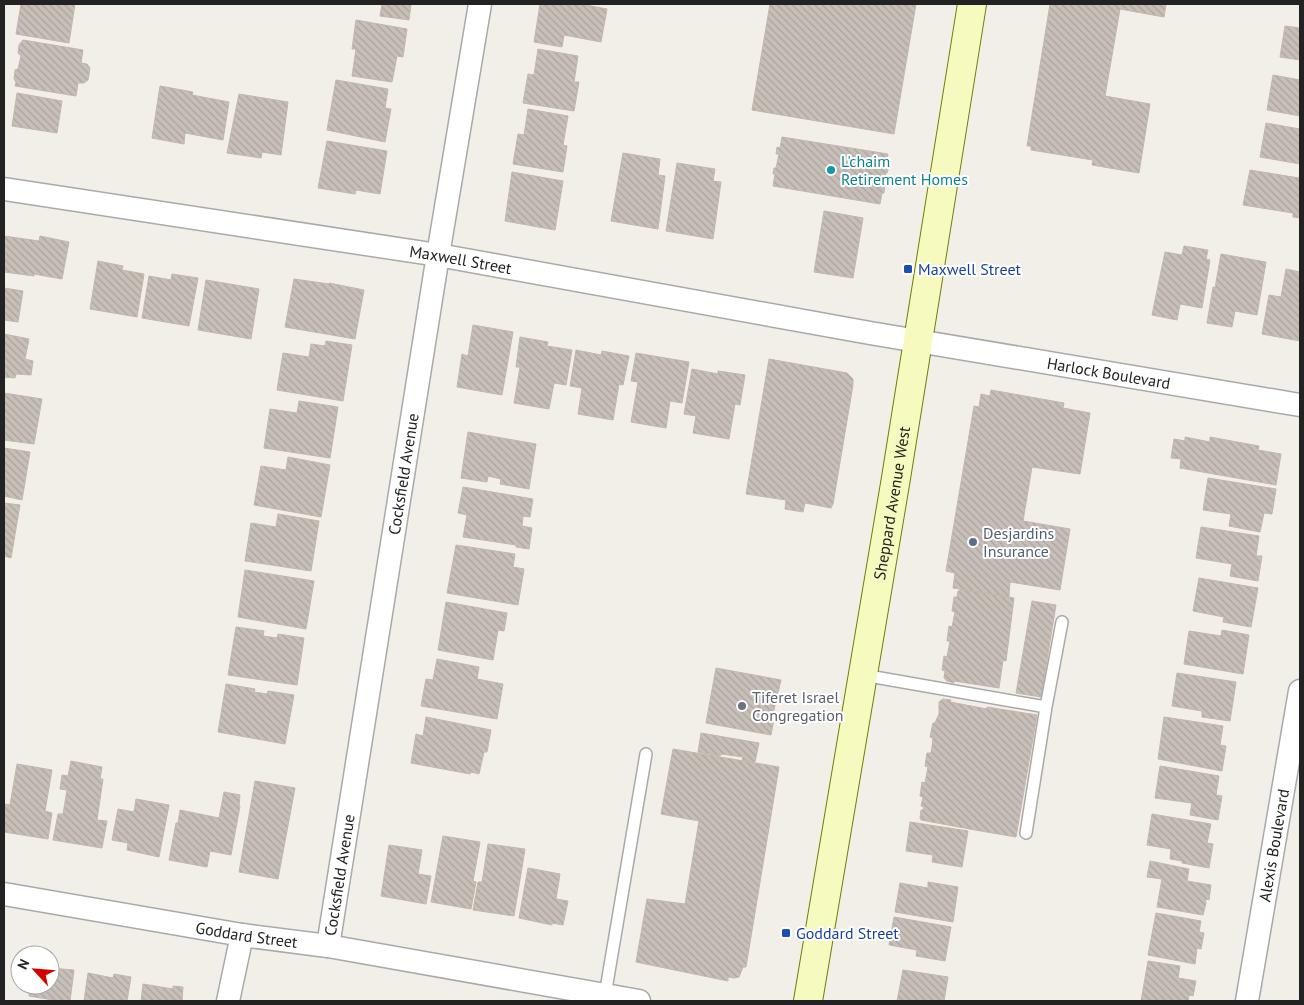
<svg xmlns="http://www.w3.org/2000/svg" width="1304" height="1005" viewBox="0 0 1304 1005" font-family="'PT Sans',sans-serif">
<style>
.building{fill:url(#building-back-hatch);stroke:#c4b6ab}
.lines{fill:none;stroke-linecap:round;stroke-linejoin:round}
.lane-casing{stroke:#a9a9a9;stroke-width:14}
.street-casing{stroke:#a9a9a9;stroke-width:25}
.secondary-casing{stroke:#707d05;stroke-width:30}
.lane{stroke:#fff;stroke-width:11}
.street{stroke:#fff;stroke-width:22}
.secondary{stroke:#f7fabf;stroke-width:28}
.culture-dot{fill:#0f9aa8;stroke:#fff;stroke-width:2}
.transit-dot{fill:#1a4fb4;stroke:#fff;stroke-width:2}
.service-dot{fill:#5c6f8a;stroke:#fff;stroke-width:2}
.worship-dot{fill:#6b7280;stroke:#fff;stroke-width:2}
.labels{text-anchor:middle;stroke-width:4;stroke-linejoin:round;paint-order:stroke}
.culture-label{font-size:16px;fill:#0d838f;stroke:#fff;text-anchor:start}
.street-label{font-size:16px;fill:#222;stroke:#fff}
.transit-label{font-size:16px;fill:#164399;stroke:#fff;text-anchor:start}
.service-label{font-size:16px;fill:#4e5e75;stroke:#fff;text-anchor:start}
.worship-label{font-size:16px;fill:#5b616d;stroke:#fff;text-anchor:start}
</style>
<defs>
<pattern id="building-back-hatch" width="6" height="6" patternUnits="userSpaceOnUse" patternTransform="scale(1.25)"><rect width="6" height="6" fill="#c7bfb8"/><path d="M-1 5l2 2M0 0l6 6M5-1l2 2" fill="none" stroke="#aba49e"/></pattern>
</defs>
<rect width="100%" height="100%" fill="#f2efe9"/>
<path class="building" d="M21 4H75L69 43 16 34Z
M382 4H411L409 20 380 16Z
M540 4H580L607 9 601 42 564 35 562 47 534 42Z
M770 4H916L894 134 752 110Z
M1050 4H1166L1164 17 1120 9 1105 96 1150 104 1139 173 1092 165 1093 160 1031 150V146H1027Z
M356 20 407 29 403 57 397 56 392 82 352 76 356 49H352Z
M1285 26 1300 28V60L1280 57Z
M23 40 83 50 81 63 87 64 90 68 88 80 84 83H78L76 96 15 86 16 82 14 79 15 70 18 69 21 56 18 53 19 45Z
M538 49 578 56 574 82H579L574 111 523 103 528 74 534 75Z
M1273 75 1300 80V116L1267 110Z
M336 80 388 89 385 108 391 109 385 142 327 130Z
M160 86 193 92 192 95 229 102 223 140 185 133 184 144 152 138Z
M17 93 62 101 57 133 12 126Z
M239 94 288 102 281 155 262 152 261 158 227 153Z
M528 109 568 116 563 145 567 146 563 172 513 164 518 134 524 135Z
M1266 123 1300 129V164L1260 157Z
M782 137 888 154 886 166H889L887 173 886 172 884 193H882L880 204 773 186 775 174H773L774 168H776L779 154H776L777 147 780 148Z
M327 141 387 151 380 194 356 190 355 194 318 188Z
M623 153 660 159 658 175 665 176 658 229 611 221Z
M677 163 715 169 713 181 721 182 713 239 666 231Z
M1250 170 1299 178 1300 174V218L1293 217V213L1243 205Z
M512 172 563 181 555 230 505 221Z
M824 211 863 218 853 278 814 272Z
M4 236 39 241 40 236 69 242 62 279 34 274V276L4 272Z
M1184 246 1208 250 1206 259 1210 260 1202 308 1180 304 1177 320 1152 315 1165 252 1182 255Z
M1221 254 1266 262 1257 315 1235 311 1232 327 1207 323 1213 287 1215 288Z
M98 261 123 266 122 270 144 274 137 317 90 309Z
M1286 269 1300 272V341L1262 334 1269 295 1281 297Z
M172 274 198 278 189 326 142 318 149 276 171 280Z
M294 279 329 284V283L364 290 355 339 285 327Z
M206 280 259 289 251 339 198 330Z
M4 288 23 291 18 322 4 320Z
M473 325 513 332 502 395 457 387 462 354 468 356Z
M4 334 29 339 25 359 33 361 31 375 16 374 15 378 4 377V380Z
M520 337 548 342 547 346 572 350 566 385 554 383 549 409 514 403 520 367H516Z
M326 341 352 345 343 401 277 390 283 353 309 357 311 344 325 346Z
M576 350 601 355 602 351 629 356 623 385 619 384 613 420 578 414 582 388 570 386Z
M636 353 689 362 682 403 670 401 666 428 631 422 638 382 631 381Z
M769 359 847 373 853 379V385L833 504 831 508 805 503 803 512 785 509 786 500 746 494Z
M692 369 718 374V371L745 375 740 405 735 404 729 439 693 433 696 416 684 414Z
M991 390 1064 403 1063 408 1090 413 1080 474 1032 467 1023 521 1070 529 1060 590 1010 582 1009 597 953 588 955 573 946 571 974 406 979 407 981 394 990 396Z
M4 393 42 399 34 444 4 440Z
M299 401 338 407 330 458 264 448 270 409 297 413Z
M468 432 536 444 529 489 500 484 501 479 488 476 487 482 461 478Z
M1185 437 1210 442V437L1259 446 1258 450 1281 454 1276 485 1180 468 1181 459 1171 458 1174 439 1185 441Z
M4 448 30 452 22 500 4 496Z
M288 457 330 465 321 517 254 505 261 466 286 470Z
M1208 478 1276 489 1272 514 1264 513 1260 532 1229 526 1231 514 1203 510Z
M463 487 533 499 530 517 523 516 522 526 532 528 529 549 516 547V545L463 537 467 515 458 513Z
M4 503 20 505 11 558 4 556Z
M278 514 319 521 311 571 245 561 251 523 276 527Z
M1201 527 1259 536 1256 556H1262L1258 581 1230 576 1232 564 1196 558Z
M456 545 515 554 513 567 524 569 518 605 447 593Z
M245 570 314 581 306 629 238 617Z
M1199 578 1258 588 1251 627 1223 622 1224 617 1193 611Z
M960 589 1014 598 1006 661 1003 660 999 688 954 681V683L947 681 944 678 945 671 942 670 944 656 947 657 950 641H947L949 626 952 627 955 612 952 611 954 597H957L958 591H960Z
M1032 601 1056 605 1041 697 1016 693Z
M446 602 507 613 504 631 498 630 493 660 438 650Z
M236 627 264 631 263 636 277 638 278 634 304 638 297 685 228 675Z
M1222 630 1249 635 1243 674 1184 664 1189 631 1221 636Z
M437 659 479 667 477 679 503 684 497 719 421 706 426 679 433 680Z
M716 668 781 680 773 714H775L771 735 706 723Z
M1177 673 1236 682 1230 721 1202 717V711L1172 706Z
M226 684 255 689 254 692 267 694 268 691 294 695 285 744 218 732Z
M943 699 951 700 950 702 987 709V707L1037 715 1016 837 975 830 921 820 920 818 921 810H923L924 807 921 806 923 797 920 796 922 782 925 783 928 767 925 766 927 753H931L932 747 933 738 930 737 933 723H935L939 714V702Z
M426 717 491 730 487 752H484L479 774 471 772 470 774 411 763 416 734 423 736Z
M1164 717 1223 726 1220 745 1226 746 1222 771 1158 759Z
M701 733 759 743 755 762 742 760 743 757 721 754 720 756 698 752Z
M673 749 779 767 746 967H743L739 977 734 978 728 977V981L636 962 647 899 685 904 699 821 661 814Z
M71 761 102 767 100 779H103L97 820 107 821 102 848 53 840 58 814H63L67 790 60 789 62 775 68 776Z
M17 764 52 770 45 811 52 813 48 839 4 832V804L10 805Z
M1160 766 1219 776 1216 795 1222 796 1218 820 1190 815 1192 803 1155 798Z
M255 781 295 788 278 879 239 872Z
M224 792 240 795 239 806H240L231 855 210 851 207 867 169 860 176 823H178L180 810 219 818Z
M136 799 169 805 159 857 127 850 128 843 112 840 118 809 134 812Z
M1152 814 1211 824 1207 843 1213 844 1209 868 1182 863V861L1170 859 1171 849 1147 845Z
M910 822 968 831 962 867 932 862 933 855 906 851Z
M443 836 480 842 473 881 476 882 471 909 431 902Z
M488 844 525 849 514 916 473 910 478 882H482Z
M389 845 422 850 418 874 431 876 426 904 381 896Z
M1150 861 1189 869 1187 881 1211 885 1209 900 1205 899 1206 903 1203 915 1157 907 1162 879 1147 877Z
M528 868 560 874 556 899 568 901 563 925 552 923V925L519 918Z
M928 882 958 887 953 922 895 912 900 883 928 888Z
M1156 913 1201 921 1199 932 1204 933 1201 949 1197 948 1195 964 1148 955Z
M894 917 951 927 945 961 916 956 917 950 889 945Z
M1148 961 1180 966 1178 978 1196 981 1193 996 1189 995 1188 1001H1141Z
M50 968 74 970 70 1001H59L29 996 31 985H50Z
M903 970 948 977 944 1001H897Z
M88 973 113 978 114 974 131 977 127 1001H84Z
M143 984 173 989V986L183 987 182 1001H141Z"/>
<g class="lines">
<g class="lane-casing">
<path id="lane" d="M863 675 1046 707 1026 833
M1046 707 1062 622
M605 995 646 754"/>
</g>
<g class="street-casing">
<g id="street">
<path id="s1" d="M4 189 438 255 870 333 1300 405"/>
<path id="s2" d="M4 894 242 935 328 946 639 1001"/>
<path id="s3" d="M328 946 438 255 480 4"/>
<path d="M228 1001 242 935"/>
<path id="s4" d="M1247 1001 1300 691"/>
</g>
</g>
<g class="secondary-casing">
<g id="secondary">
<path id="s5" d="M808 1001 896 478 972 4"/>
</g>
</g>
<use href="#lane" class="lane"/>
<use href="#street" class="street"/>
<use href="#secondary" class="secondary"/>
</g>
<circle class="culture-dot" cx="831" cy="170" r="5"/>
<g class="transit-dot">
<rect x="903" y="264" width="10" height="10" rx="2.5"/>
<rect x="781" y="928" width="10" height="10" rx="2.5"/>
</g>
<circle class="service-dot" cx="973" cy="542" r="5"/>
<circle class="worship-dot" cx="742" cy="706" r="5"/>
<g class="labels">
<g class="culture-label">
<text x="841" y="167">L'chaim<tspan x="841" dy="18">Retirement Homes</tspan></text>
</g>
<g class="street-label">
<text dy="6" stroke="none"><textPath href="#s1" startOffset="462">Maxwell Street</textPath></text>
<text dy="6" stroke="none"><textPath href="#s1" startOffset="1120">Harlock Boulevard</textPath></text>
<text dy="6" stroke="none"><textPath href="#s3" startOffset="478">Cocksfield Avenue</textPath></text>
<text dy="6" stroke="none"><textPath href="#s5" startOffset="505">Sheppard Avenue West</textPath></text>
<text dy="6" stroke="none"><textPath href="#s4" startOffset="158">Alexis Boulevard</textPath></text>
<text dy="6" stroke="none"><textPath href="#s3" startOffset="72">Cocksfield Avenue</textPath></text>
<text dy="6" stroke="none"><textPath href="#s2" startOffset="246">Goddard Street</textPath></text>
</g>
<g class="transit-label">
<text x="918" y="275">Maxwell Street</text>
<text x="796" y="939">Goddard Street</text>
</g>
<g class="service-label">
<text x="983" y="539">Desjardins<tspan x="983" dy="18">Insurance</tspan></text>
</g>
<g class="worship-label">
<text x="752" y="703">Tiferet Israel<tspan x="752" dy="18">Congregation</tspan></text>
</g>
</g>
<rect width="1304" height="1005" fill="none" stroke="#222222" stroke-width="10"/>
<g transform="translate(35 970) rotate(296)"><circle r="24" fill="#ffffff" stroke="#a7a7a7"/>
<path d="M0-4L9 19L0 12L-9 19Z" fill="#d40000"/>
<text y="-8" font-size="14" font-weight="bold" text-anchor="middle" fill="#222222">N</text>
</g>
</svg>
